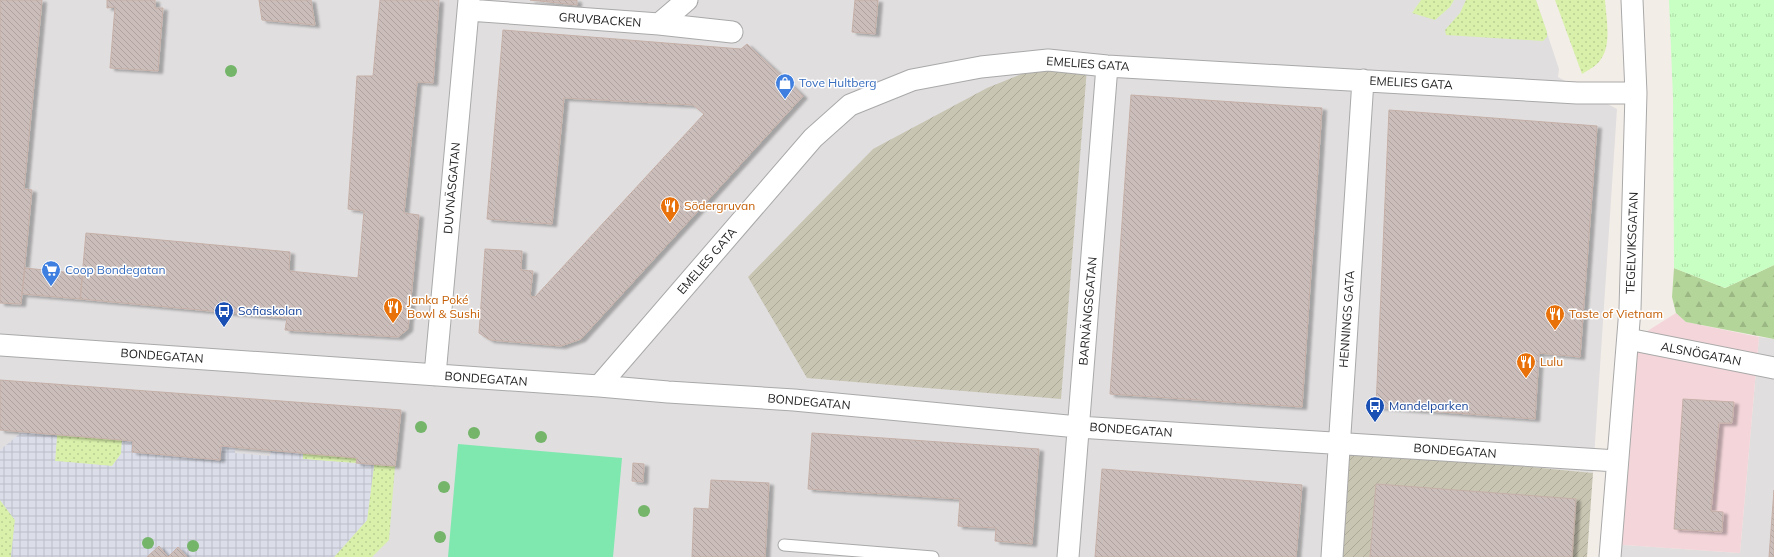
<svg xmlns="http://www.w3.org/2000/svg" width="1774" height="557" viewBox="0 0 1774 557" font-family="Mulish,sans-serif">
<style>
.residential{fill:#e0dedf}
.commercial{fill:#f4d6da}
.construction{fill:url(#construction-furrows)}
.grass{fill:url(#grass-dots)}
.forest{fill:url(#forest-firs)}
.park{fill:url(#park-tufts)}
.pitch{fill:#7fe8ae}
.plaza{fill:url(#plaza-grid)}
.building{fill:url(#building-back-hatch);stroke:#c6b0a8;filter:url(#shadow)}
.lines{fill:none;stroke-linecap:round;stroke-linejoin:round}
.lane-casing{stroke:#a9a9a9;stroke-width:13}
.street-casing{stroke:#a9a9a9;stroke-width:23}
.lane{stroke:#fff;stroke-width:11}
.street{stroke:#fff;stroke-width:21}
.tree{fill:#74b56a}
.labels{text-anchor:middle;stroke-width:3;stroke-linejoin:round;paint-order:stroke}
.street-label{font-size:12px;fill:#222;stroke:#fff}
.shop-label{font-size:12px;fill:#366cbe;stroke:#fff;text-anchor:start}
.food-label{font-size:12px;fill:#c56008;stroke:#fff;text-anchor:start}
.transit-label{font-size:12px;fill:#164399;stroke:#fff;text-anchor:start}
</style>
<defs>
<pattern id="construction-furrows" width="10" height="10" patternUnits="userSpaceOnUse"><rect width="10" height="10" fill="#c8c5b2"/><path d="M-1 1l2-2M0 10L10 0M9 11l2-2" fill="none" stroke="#aca999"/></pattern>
<pattern id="grass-dots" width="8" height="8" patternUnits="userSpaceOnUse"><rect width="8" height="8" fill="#d8f0aa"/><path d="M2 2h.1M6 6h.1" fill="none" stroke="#b9ce92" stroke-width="1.8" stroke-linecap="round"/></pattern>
<pattern id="forest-firs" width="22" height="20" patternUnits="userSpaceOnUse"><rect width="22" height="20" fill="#b4d599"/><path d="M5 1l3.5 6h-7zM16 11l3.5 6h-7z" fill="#9ab784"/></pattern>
<pattern id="park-tufts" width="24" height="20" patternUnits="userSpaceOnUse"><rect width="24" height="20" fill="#c8ffc2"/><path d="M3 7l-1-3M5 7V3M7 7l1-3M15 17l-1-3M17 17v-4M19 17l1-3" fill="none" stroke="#acdaa6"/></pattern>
<pattern id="plaza-grid" width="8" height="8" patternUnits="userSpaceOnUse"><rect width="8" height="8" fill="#dbdee9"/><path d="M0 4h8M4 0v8" fill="none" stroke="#bcbec8"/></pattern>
<pattern id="building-back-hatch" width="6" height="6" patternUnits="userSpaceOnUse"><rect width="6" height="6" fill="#cbbeba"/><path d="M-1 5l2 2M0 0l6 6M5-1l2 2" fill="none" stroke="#aea3a0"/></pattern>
<filter id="shadow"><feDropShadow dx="4.5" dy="2.5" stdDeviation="1" flood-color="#0004"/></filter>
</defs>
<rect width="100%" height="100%" fill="#f3ede8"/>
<path class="residential" d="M0 0H1536L1559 69 1558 77 1617 109 1593 473 1333 448 1325 557H0Z
M1759 337 1774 339V557H1608L1609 544 1740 553Z"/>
<path class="commercial" d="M1676 313 1686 322 1759 337 1740 553 1609 544 1630 342Z"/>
<path class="construction" d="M1088 55 1061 399 807 378 748 277 873 149 987 88 1049 63Z
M1333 448 1593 473 1587 557H1325Z"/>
<path class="grass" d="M1421 0H1454L1450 7 1435 20 1412 13Z
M1466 0H1536L1547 32V37L1543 41 1446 35 1445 30 1460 13Z
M1555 0H1605C1606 17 1612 44 1601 59 1597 66 1588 70 1582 74Z
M57 435 122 440 121 454 112 466 55 461Z
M303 453 357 458 356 463 303 459Z
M374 465 395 466 389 540 372 557H334L367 520Z
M0 500 15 520 11 557H0Z"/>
<path class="forest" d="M1774 265V339L1686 322 1676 313 1672 297 1674 268 1725 288Z"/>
<path class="park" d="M1669 0H1774V265L1725 288 1674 268 1673 98Z"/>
<path class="pitch" d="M458 444 622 458 613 557H448Z"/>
<path class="plaza" d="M22 432 57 435 55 461 112 466 121 454 122 440 133 441 132 452 220 460 221 446 235 448V453L270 456 271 451 303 453V459L374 465 367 520 334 557H187L178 547 168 557H11L15 520 0 500V450Z"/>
<path class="building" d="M0 0H42L24 189 32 190 21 304 0 303Z
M107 0H155V8H163L158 71 110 68 115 7 107 8Z
M259 0H311L315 25 262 20Z
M380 0H439L433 83 417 82 404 213 419 215 408 329 398 337 285 330 287 318 80 299 86 233 290 252 289 271 358 278 364 211 348 209 357 76H373Z
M530 0H577V5Z
M855 0H878L875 34 852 32Z
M503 30 741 49 747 44 803 96 581 339 561 346 490 340 479 333 485 249 522 251 521 270 533 271 530 296 535 297 704 114 693 105 564 98 552 224 487 219Z
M1131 95 1322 108 1302 407 1110 394Z
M1389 110 1597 126 1580 357 1539 353 1535 419 1376 407Z
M25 268 83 274 80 299 22 294Z
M0 380 401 410 395 466 356 463 357 458 221 446 220 460 132 452 133 441 0 430Z
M1683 399 1734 402 1732 423H1719L1711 511 1723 512 1722 532 1674 529Z
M812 433 1039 449 1032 544 995 541 996 528 958 526 960 499 808 489Z
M633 463 644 464 643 482 632 481Z
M1102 469 1302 485 1296 557H1095Z
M711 480 769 483 765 557H692L694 508 709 509Z
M1376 484 1576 499 1572 557H1370Z
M1774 490V557H1769Z
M159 546 168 557 178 547 187 557H147Z"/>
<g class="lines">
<g class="lane-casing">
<path id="lane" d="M784 545 933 557"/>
</g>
<g class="street-casing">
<path id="street" d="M468 10 659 24 732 32
M659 24 687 0
M1628 339 1774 368
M0 345 599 386 668 392 794 400 1078 427 1617 461
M435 375 469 0
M599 386 813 138 850 105 912 80 981 67 1048 60 1107 66 1577 93H1636
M1068 557 1107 66
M1332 557 1363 80
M1610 557 1630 309 1636 93 1632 0"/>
</g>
<use href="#lane" class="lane"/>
<use href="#street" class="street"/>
</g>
<g class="tree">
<circle cx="231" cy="71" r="6"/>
<circle cx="421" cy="427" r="6"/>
<circle cx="474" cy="433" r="6"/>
<circle cx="541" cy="437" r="6"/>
<circle cx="444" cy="487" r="6"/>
<circle cx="644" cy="511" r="6"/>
<circle cx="440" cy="537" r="6"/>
<circle cx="148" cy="543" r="6"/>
<circle cx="193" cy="546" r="6"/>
</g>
<defs>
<g id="shop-pin" transform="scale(1)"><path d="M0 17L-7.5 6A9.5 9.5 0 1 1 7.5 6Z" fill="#3f7fe0" stroke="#fff"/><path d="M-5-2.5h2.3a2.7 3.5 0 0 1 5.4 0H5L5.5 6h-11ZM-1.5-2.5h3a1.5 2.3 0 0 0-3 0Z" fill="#fff"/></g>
<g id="restaurant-pin" transform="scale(1)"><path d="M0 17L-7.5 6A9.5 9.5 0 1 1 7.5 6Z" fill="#e8710a" stroke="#fff"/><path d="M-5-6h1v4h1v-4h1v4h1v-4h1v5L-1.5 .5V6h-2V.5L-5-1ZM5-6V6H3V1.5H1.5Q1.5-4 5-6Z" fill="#fff"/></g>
<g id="supermarket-pin" transform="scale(1)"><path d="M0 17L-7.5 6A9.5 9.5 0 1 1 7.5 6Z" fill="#3f7fe0" stroke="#fff"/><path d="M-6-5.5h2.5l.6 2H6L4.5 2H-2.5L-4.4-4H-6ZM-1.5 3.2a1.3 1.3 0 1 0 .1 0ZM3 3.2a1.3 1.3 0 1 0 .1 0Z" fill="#fff"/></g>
<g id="bus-pin" transform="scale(1)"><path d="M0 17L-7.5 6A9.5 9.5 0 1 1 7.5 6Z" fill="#1a4fb4" stroke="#fff"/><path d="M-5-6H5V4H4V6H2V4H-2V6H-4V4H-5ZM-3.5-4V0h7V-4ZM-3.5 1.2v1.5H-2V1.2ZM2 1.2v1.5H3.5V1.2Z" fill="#fff"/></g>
</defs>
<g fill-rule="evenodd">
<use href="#shop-pin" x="785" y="83"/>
<use href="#restaurant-pin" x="670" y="206"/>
<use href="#supermarket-pin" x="51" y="270"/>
<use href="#restaurant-pin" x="393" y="307"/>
<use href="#bus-pin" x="224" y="311"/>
<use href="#restaurant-pin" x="1555" y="314"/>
<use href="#restaurant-pin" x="1526" y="362"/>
<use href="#bus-pin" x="1375" y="406"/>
</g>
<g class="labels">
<g class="street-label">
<text transform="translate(600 20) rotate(4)" y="4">GRUVBACKEN</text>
<text transform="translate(1088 64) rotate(4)" y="4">EMELIES GATA</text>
<text transform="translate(1411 83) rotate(3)" y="4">EMELIES GATA</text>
<text transform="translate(452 188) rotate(-85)" y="4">DUVNÄSGATAN</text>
<text transform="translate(1632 243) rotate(-88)" y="4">TEGELVIKSGATAN</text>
<text transform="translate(707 261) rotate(-49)" y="4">EMELIES GATA</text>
<text transform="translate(1088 311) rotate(-85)" y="4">BARNÄNGSGATAN</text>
<text transform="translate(1347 319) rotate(-86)" y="4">HENNINGS GATA</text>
<text transform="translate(1701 354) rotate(11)" y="4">ALSNÖGATAN</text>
<text transform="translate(162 356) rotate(4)" y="4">BONDEGATAN</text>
<text transform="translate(486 379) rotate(4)" y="4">BONDEGATAN</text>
<text transform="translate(809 402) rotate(5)" y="4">BONDEGATAN</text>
<text transform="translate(1131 430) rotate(4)" y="4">BONDEGATAN</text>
<text transform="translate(1455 451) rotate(4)" y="4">BONDEGATAN</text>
</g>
<g class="shop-label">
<text x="799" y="87">Tove Hultberg</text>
<text x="65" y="274">Coop Bondegatan</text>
</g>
<g class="food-label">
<text x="684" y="210">Södergruvan</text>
<text x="407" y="304">Janka Poké<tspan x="407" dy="14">Bowl &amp; Sushi</tspan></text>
<text x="1569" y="318">Taste of Vietnam</text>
<text x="1540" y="366">Lulu</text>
</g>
<g class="transit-label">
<text x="238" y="315">Sofiaskolan</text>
<text x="1389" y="410">Mandelparken</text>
</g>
</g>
</svg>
